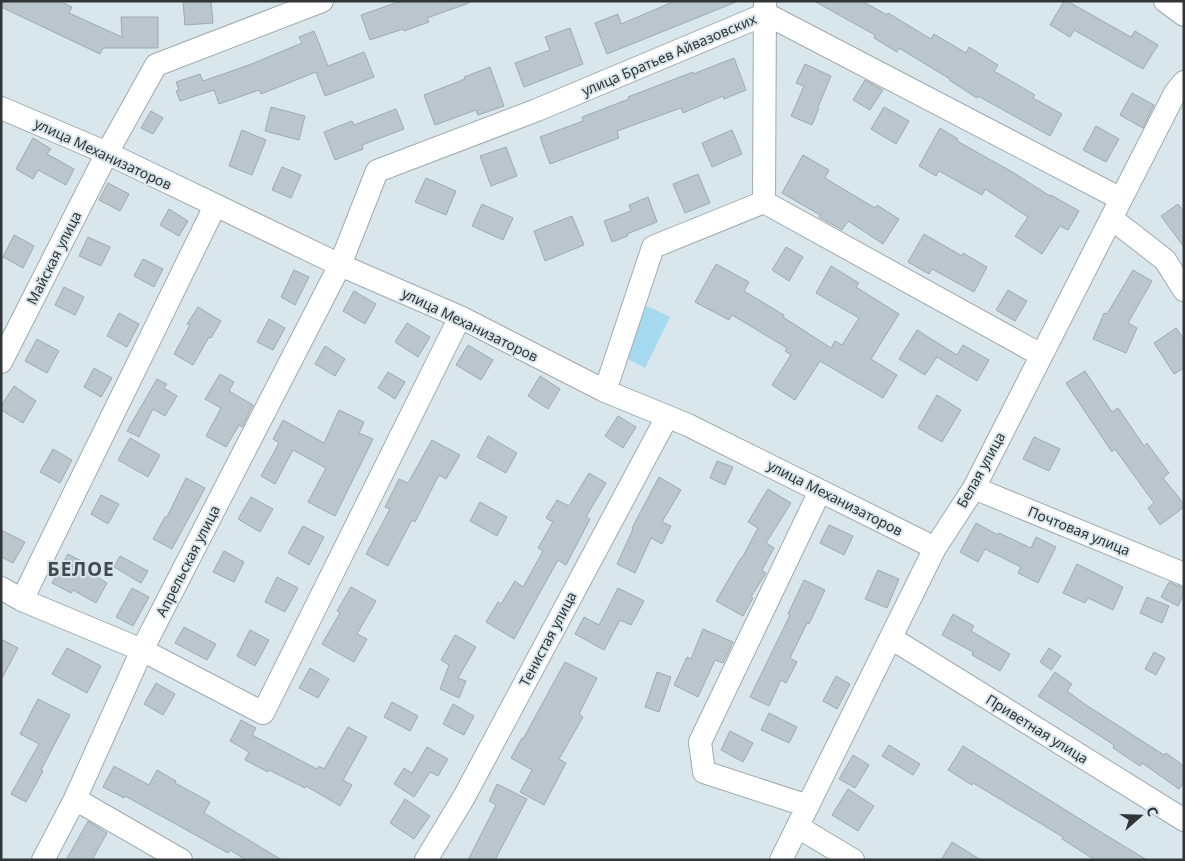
<svg xmlns="http://www.w3.org/2000/svg" width="1185" height="861" viewBox="0 0 1185 861" font-family="'Noto Sans',sans-serif">
<style>
.green{fill:#a5d9ef}
.building{fill:#bac6cb;stroke:#9eaaaf}
.lines{fill:none;stroke-linecap:round;stroke-linejoin:round}
.minor-casing{stroke:#9eaaaf;stroke-width:24}
.minor{stroke:#fff;stroke-width:22}
.labels{text-anchor:middle;stroke-width:4;stroke-linejoin:round;paint-order:stroke}
.street-label{font-size:14px;fill:#303537;stroke:#d9e6eb}
.district-label{font-size:19px;font-weight:bold;letter-spacing:1px;fill:#424c50;stroke:#d9e6eb}
</style>
<rect width="100%" height="100%" fill="#d9e6eb"/>
<path class="green" d="M647 306 670 317 645 368 622 356Z"/>
<path class="building" d="M1 1H59L72 7 69 13 122 37 121 17H158V48H103L100 54 1 7Z
M183 1H211L213 23 185 25Z
M401 1H469V3L427 18 429 22 404 31 403 29 370 40 361 15Z
M675 1 736 2 607 54 595 23 618 14 621 24Z
M814 1H862L887 15 888 13 931 39 934 34 966 53 969 47 998 65 994 71 1035 95 1033 98 1062 114 1050 136 978 96 977 98 949 80 950 79 899 48 897 52 874 38 875 35Z
M1064 1H1067L1131 37 1135 31 1158 45 1143 69 1074 30 1070 37 1050 25Z
M570 28 583 64 524 87 515 63 550 50 545 37Z
M314 31 328 66 364 52 374 77 325 96 316 72 261 94 259 90 219 104 214 90 180 101 176 91 179 90 176 82 200 74 203 81 249 65 302 43 299 37Z
M734 58 746 90 724 99 723 96 683 113 681 108 617 131 619 138 550 164 540 137 583 121 582 117 629 99 628 97 693 72V74Z
M805 64 831 76 818 107 819 108 812 125 791 116 804 86 796 83Z
M490 67 504 106 478 115 476 110 435 125 424 95 465 79 464 77Z
M865 80 883 90 870 110 853 100Z
M1132 93 1154 105 1143 128 1120 115Z
M271 107 305 116 299 140 265 131Z
M884 107 909 121 896 144 871 129Z
M396 109 404 129 362 145 363 149 335 160 324 132 352 121 354 125Z
M151 111 163 118 153 134 141 128Z
M1096 126 1119 139 1106 162 1083 150Z
M940 128 958 139 957 141 1014 173 1050 196 1051 195 1079 211 1068 230 1060 226 1042 254 1015 236 1028 217 985 189 982 195 939 171 936 176 919 166Z
M242 130 266 140 252 175 229 166Z
M732 130 742 154 712 167 702 143Z
M33 138 51 149 47 154 74 169 66 185 38 170 33 179 16 169Z
M506 147 517 176 491 186 480 156Z
M803 155 829 170 825 178 875 208 877 205 899 219 883 244 848 221 842 230 819 217 820 215 782 193Z
M282 167 301 175 291 198 272 190Z
M698 174 710 203 685 213 673 184Z
M426 178 456 191 446 215 415 202Z
M108 183 129 194 120 211 99 200Z
M648 197 657 222 627 234 628 236 612 242 604 221 631 211 629 205Z
M482 204 513 218 503 240 472 226Z
M1178 204 1184 212V247L1161 216Z
M169 209 188 221 179 236 160 225Z
M572 216 584 245 545 261 534 231Z
M924 234 962 256 963 253 987 267 974 292 932 269 929 274 908 262Z
M14 235 34 246 23 268 3 257Z
M88 237 110 247 101 266 79 256Z
M786 247 803 257 789 281 772 270Z
M143 259 163 269 154 287 134 276Z
M716 264 749 282 744 291 784 315 783 317 831 348 835 341 842 345 859 318 816 293 831 266 859 283 856 287 899 314 871 359 897 375 883 398 820 361 795 400 772 385 791 355 785 351 787 348 732 315 729 320 695 302Z
M294 270 309 277 295 305 281 297Z
M1133 270 1152 281 1128 323 1137 328 1126 353 1093 339 1104 313 1107 314Z
M64 287 84 297 75 315 55 305Z
M1008 290 1027 301 1015 321 996 310Z
M354 291 376 304 365 324 343 311Z
M198 307 221 321 211 338 209 337 193 365 174 354 190 325 187 324Z
M119 313 139 324 127 347 107 336Z
M269 319 285 328 273 350 257 342Z
M407 323 430 337 418 357 395 342Z
M1176 328 1184 339V368L1174 374 1154 343Z
M917 330 957 355 963 345 989 360 977 381 937 357 925 375 899 359Z
M37 339 59 351 47 373 25 361Z
M468 345 493 360 481 380 456 365Z
M325 346 345 359 335 376 315 364Z
M94 368 112 378 101 397 84 387Z
M1085 371 1112 412 1118 408 1144 446 1147 443 1169 473 1163 478 1184 504V507L1160 525 1148 508 1154 503 1115 449 1112 452 1066 383Z
M388 372 405 382 395 399 378 388Z
M220 374 234 382 229 391 253 405 242 427 239 425 226 447 206 436 221 408 205 399Z
M540 376 560 389 548 409 528 396Z
M157 379 167 384 164 388 177 396 165 416 153 409 139 437 127 431Z
M14 386 36 401 23 423 1 410V406Z
M937 395 961 410 942 442 918 428Z
M339 410 364 422 359 433 373 439 335 516 308 502 326 468 293 450 275 484 261 476 279 443 273 439 283 420 324 443Z
M618 416 636 427 623 448 605 436Z
M488 436 517 453 506 473 477 457Z
M1034 437 1060 449 1049 471 1023 459Z
M130 438 160 455 148 477 118 460Z
M432 440 460 455 446 479 439 475 415 522 412 520 388 566 366 554 390 509 385 507 399 479 408 483Z
M53 449 72 460 60 483 40 472Z
M717 461 733 467 725 485 710 478Z
M589 473 606 483 586 517 590 519 566 565 558 560 514 639 486 622 498 602 501 604 515 581 523 587 543 551 538 548 553 522 546 518 557 500 569 506Z
M659 477 681 490 662 522 671 526 662 544 651 538 635 573 617 564 633 529 632 528Z
M186 478 205 488 172 549 153 539 165 517H167Z
M768 489 791 503 766 543 774 548 762 570 766 573 751 597 753 598 743 616 716 601 741 558H742L758 528 748 522Z
M101 495 119 504 108 524 91 514Z
M251 497 273 509 260 532 238 519Z
M480 502 507 517 497 536 470 521Z
M976 523 998 535 999 533 1031 548 1036 537 1056 547 1038 583 1018 573 1021 567 985 549 978 562 960 552Z
M829 525 853 536 844 555 820 543Z
M303 526 324 537 309 565 288 553Z
M1 530 25 542 13 563 1 557Z
M224 551 244 562 234 582 213 572Z
M68 554 87 564 84 569 107 583 96 603 73 590 71 593 52 583Z
M120 556 148 571 141 583 114 567Z
M1077 564 1123 587 1113 610 1088 598 1085 603 1063 593Z
M878 570 899 579 887 608 865 599Z
M277 577 298 588 285 612 265 602Z
M804 580 825 590 809 624 807 623 790 658 797 662 786 683 781 680 769 706 750 697 790 615 788 614Z
M1169 582 1184 588V593L1178 606 1161 597Z
M351 587 376 601 357 634 367 639 354 662 322 644 340 613 337 611Z
M132 588 149 597 133 626 116 617Z
M618 588 644 601 631 625 620 620 604 650 575 634 584 617 599 625Z
M1147 597 1169 606 1162 623 1140 613Z
M953 614 974 626 971 631 1010 654 1000 671 972 655 973 652 942 635Z
M184 627 216 644 207 660 175 643Z
M703 629 733 642 723 663 715 660 698 697 674 685 687 657 691 659Z
M250 630 269 640 255 666 237 656Z
M455 635 476 647 458 678 466 681 459 698 440 689 449 665 441 660Z
M1 639 18 648 1 680Z
M67 648 101 666 87 693 52 674Z
M1049 648 1061 656 1051 670 1040 662Z
M1154 652 1165 658 1156 675 1145 669Z
M565 662 597 678 579 714 583 717 559 759 566 763 544 805 520 792 532 770 511 758 522 738 523 739Z
M310 668 329 679 318 698 299 688Z
M657 672 671 677 659 712 645 707Z
M1055 672 1072 684 1067 691 1083 703 1164 755 1166 753 1184 766V782L1179 789 1142 763 1140 766 1113 748 1114 745 1038 696Z
M836 676 850 684 837 709 823 701Z
M156 683 175 694 163 715 144 704Z
M38 699 70 715 41 770 43 771 26 802 11 794 39 744 20 734Z
M392 702 418 716 410 731 384 717Z
M453 704 474 716 464 735 443 724Z
M769 713 797 727 789 743 761 730Z
M241 720 256 728 252 735 317 769 319 766 324 769 348 727 367 737 343 780 352 785 340 806 306 786 305 788 269 770 268 772 245 760 249 752 230 741Z
M730 731 753 743 743 762 721 750Z
M889 745 920 764 913 775 882 756Z
M963 746 1104 834 1147 860H1095L1062 839 1063 837 973 783 972 785 948 770Z
M427 747 448 759 438 776 430 772 414 797 394 784 404 768 412 773Z
M853 755 869 765 855 788 839 779Z
M114 766 149 785 157 770 176 781 175 783 210 802 204 813 282 860H246L230 850 228 853 125 796 124 798 103 787Z
M497 784 527 799 495 860H468L496 805 489 801Z
M848 789 874 806 858 831 832 815Z
M405 799 430 816 414 839 390 823Z
M88 821 107 833 92 860H66Z
M952 842 981 860H941Z"/>
<g class="lines">
<g class="minor-casing">
<path id="minor" d="M1165 1 1184 15
M1 108 107 153 340 265 460 317 605 391 688 425 935 548
M764 202 1041 355
M764 202 765 1
M1111 218 1165 260 1184 290
M1 362 107 153 156 65 322 1
M605 391 653 247 764 202
M974 488 1184 574
M1 588 22 600 142 650 263 713 460 317
M22 600 215 206
M891 638 1184 820
M75 799 181 860
M808 806 704 772 700 742 820 491
M798 827 853 860
M43 860 75 799 142 650 340 265 377 171 537 110 766 14 1121 199
M426 860 464 797 667 417
M781 860 935 548 974 488 1175 93 1184 82"/>
</g>
<use href="#minor" class="minor"/>
</g>
<g class="labels">
<g class="street-label">
<text transform="translate(669 55) rotate(-23)" y="5">улица Братьев Айвазовских</text>
<text transform="translate(103 154) rotate(25)" y="5">улица Механизаторов</text>
<text transform="translate(54 258) rotate(-63)" y="5">Майская улица</text>
<text transform="translate(470 325) rotate(26)" y="5">улица Механизаторов</text>
<text transform="translate(981 470) rotate(-61)" y="5">Белая улица</text>
<text transform="translate(835 498) rotate(27)" y="5">улица Механизаторов</text>
<text transform="translate(1079 531) rotate(22)" y="5">Почтовая улица</text>
<text transform="translate(188 561) rotate(-63)" y="5">Апрельская улица</text>
<text transform="translate(548 639) rotate(-62)" y="5">Тенистая улица</text>
<text transform="translate(1037 729) rotate(32)" y="5">Приветная улица</text>
</g>
<g class="district-label">
<text x="81" y="576">БЕЛОЕ</text>
</g>
</g>
<rect width="1185" height="861" fill="none" stroke="#303537" stroke-width="5"/>
<g transform="translate(1140 816) rotate(70)" stroke="#d9e6eb" stroke-width="4" paint-order="stroke">
<path d="M0-4L9 19L0 12L-9 19Z" fill="#303537"/>
<text y="-8" font-size="14" font-weight="bold" text-anchor="middle" fill="#303537">С</text>
</g>
</svg>
